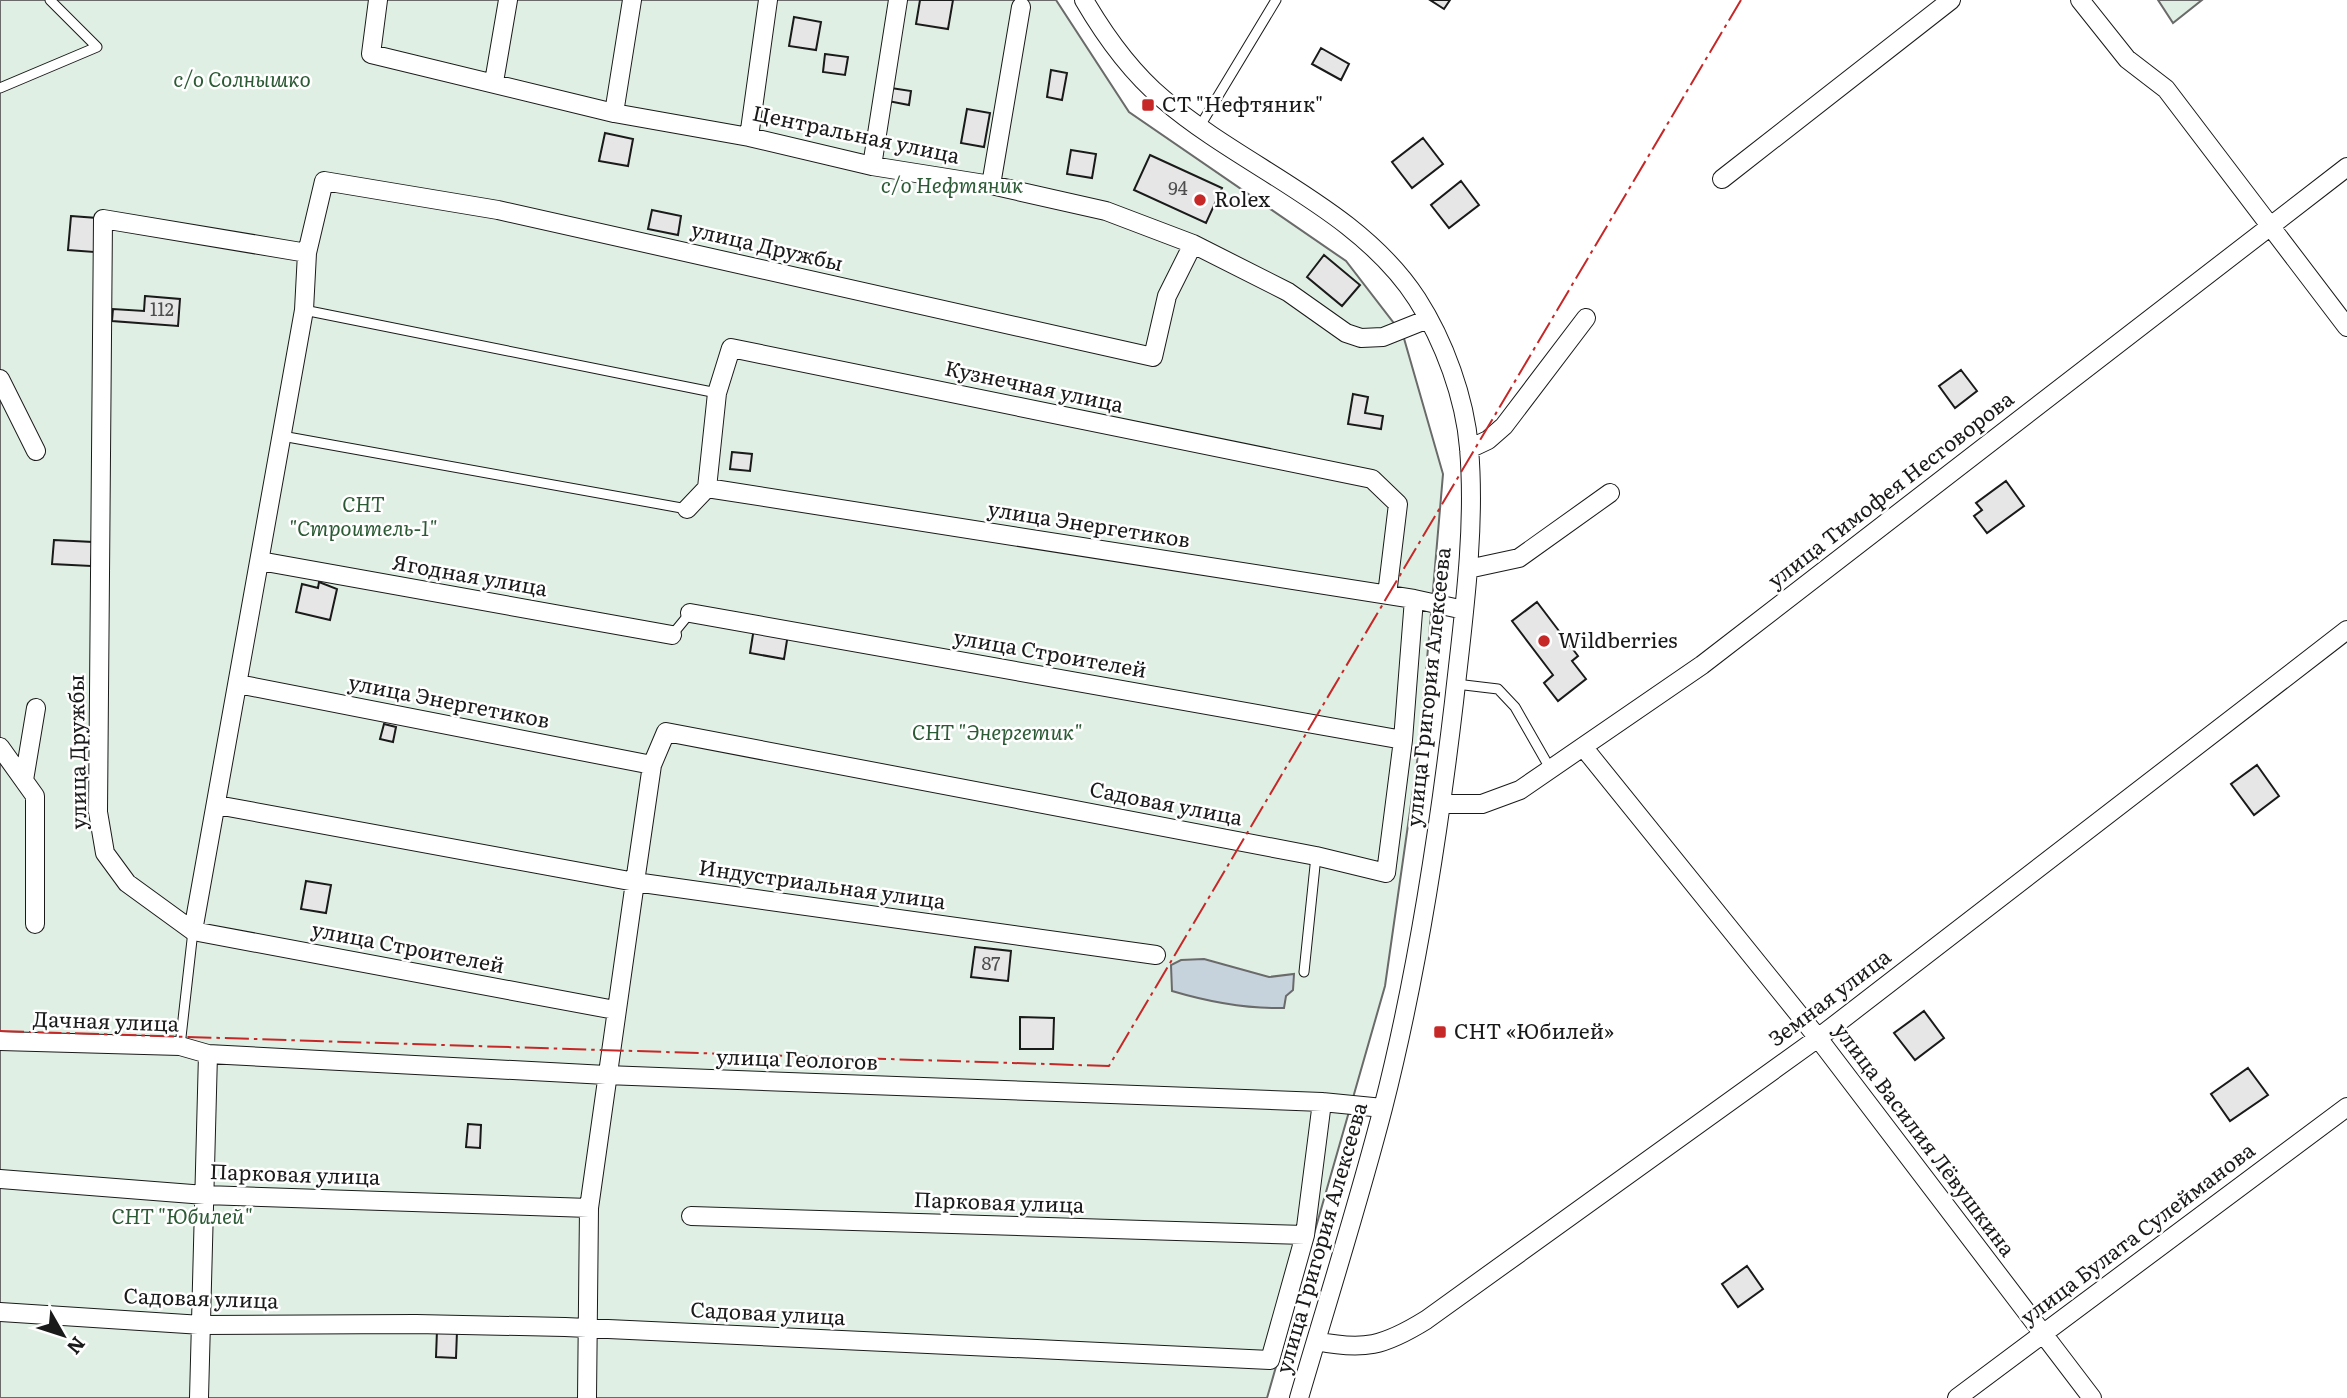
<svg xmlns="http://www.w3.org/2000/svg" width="2347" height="1398" viewBox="0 0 2347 1398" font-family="Literata,serif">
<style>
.green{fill:#e0efe3;stroke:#6a6a6a;stroke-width:2}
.water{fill:#c6d2dc;stroke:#6a6a6a;stroke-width:2}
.building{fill:#e6e6e6;stroke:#1a1a1a;stroke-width:2}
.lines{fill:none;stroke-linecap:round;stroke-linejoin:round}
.lane-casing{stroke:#1a1a1a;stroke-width:11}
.street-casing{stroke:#1a1a1a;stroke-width:20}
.lane{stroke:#fff;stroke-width:9}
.street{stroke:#fff;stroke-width:18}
.power{stroke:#c62828;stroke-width:2;stroke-dasharray:24 5 3.5 5;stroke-linecap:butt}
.poi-dot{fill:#c62828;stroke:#fff;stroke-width:2.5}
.labels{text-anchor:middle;stroke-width:5;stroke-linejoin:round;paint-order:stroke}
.number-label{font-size:18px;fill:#4d4d4d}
.park-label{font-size:21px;font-style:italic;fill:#2b5a34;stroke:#fff}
.poi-label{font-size:21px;fill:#1a1a1a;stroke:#fff;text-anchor:start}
.street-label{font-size:21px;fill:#1a1a1a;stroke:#fff}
</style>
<rect width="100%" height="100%" fill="#fff"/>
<path class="green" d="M0 0H1056L1129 112 1346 261 1403 335 1443 474 1420 741 1385 986 1267 1398H0Z
M2158 0H2202L2173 23Z"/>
<path class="water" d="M1204 959 1269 977 1294 974 1293 990 1286 996 1284 1008C1244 1009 1209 1002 1172 991L1171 965 1181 960Z"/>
<path class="building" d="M920 0H953L948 29 916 24Z
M1430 0H1450L1444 9Z
M794 17 821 22 816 50 789 46Z
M1321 48 1349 64 1341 80 1312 64Z
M825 54 848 57 845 75 823 72Z
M1051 70 1067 73 1062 100 1047 97Z
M891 88 911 91 909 105 888 101Z
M967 109 990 113 984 147 961 143Z
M605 133 633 139 628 166 599 161Z
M1423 138 1443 164 1412 188 1392 162Z
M1071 150 1096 154 1092 178 1067 174Z
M1150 155 1222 188 1206 223 1134 190Z
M1461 181 1479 205 1449 228 1431 205Z
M652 210 681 216 678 235 648 229Z
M71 216 97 218 94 252 68 250Z
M1324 255 1360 285 1342 306 1307 277Z
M145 296 180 299 178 326 112 321 113 309 144 311Z
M1961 370 1977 391 1955 408 1939 386Z
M1353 394 1368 397 1365 413 1383 416 1381 429 1348 424Z
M732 452 752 454 750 471 730 469Z
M2006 481 2024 506 1987 533 1974 516 1982 510 1976 503Z
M54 540 93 542 91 566 52 564Z
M319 582 337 589 330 620 296 612 302 584 318 588Z
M1537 602 1578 656 1572 661 1586 679 1558 701 1544 683 1553 675 1512 621Z
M754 628 788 634 784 659 750 653Z
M384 724 396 727 393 742 380 739Z
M2257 765 2279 796 2254 815 2231 784Z
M306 881 331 885 326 913 301 909Z
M975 947 1011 951 1008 981 971 977Z
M1924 1011 1944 1038 1915 1060 1894 1033Z
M1020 1017 1054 1018 1053 1049H1020Z
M2248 1068 2268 1095 2230 1121 2211 1094Z
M468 1124 481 1125 480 1148 466 1147Z
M1747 1266 1763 1289 1738 1307 1722 1284Z
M437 1330 457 1331 456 1358 436 1357Z"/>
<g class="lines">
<g class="lane-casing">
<path id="lane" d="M0 88 97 47 50 0
M1200 126 1276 0
M304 310 717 393
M282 436 687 509
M672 635 690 613
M1456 684 1498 689 1515 707 1551 770
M1304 972 1316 856
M180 1046 193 931"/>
</g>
<g class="street-casing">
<path id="street" d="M378 0 371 54 614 113 749 137 872 166 991 185 1106 211 1193 244 1288 292 1346 333 1361 338 1383 337 1428 319
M1084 0C1105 36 1131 72 1163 99 1243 168 1358 208 1417 299 1444 341 1465 398 1469 448 1476 530 1463 620 1454 702 1438 838 1417 975 1383 1108 1358 1205 1327 1302 1299 1398
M2080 0 2127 59 2166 89 2347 327
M494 82 508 0
M614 113 632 0
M749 137 768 0
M872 166 898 0
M1722 179 1951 0
M991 185 1021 7
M307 253 103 219 98 812 105 853 127 883 193 931 615 1010
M0 379 36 451
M1469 449 1488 440 1504 426 1586 318
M707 488 1414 599 1464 610
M687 509 707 488 717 393 731 348 1372 479 1398 504 1387 595
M260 561 672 635
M1468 569 1519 558 1610 493
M690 613 1403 740
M238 684 652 765
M0 747 35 796V924
M1584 748 1818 1038 2092 1398
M24 780 36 708
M1442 804H1482L1520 790 1702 665 2347 167
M217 805 635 882 589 1208 587 1398
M193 931 304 310 307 253 324 181 498 210 1153 357 1167 296 1193 244
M1156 955 635 882 652 765 666 732 1316 856 1386 873 1403 740 1414 599
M0 1041 180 1046 208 1054 606 1075 1322 1102 1383 1108
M0 1179 205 1195 589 1208
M691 1216 1305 1235
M0 1312 202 1325 416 1324 565 1327 1270 1360 1305 1235 1322 1102
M1316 1341C1364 1351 1384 1346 1426 1320L1818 1038 2347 630
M199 1398 208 1054
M1957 1398 2347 1107"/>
</g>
<use href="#lane" class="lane"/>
<use href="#street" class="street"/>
<path class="power" d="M0 1031 1109 1066 1741 0"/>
</g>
<g class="poi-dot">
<rect x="1141" y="98" width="14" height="14" rx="3.5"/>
<circle cx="1200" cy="200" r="7"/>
<circle cx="1544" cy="641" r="7"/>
<rect x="1433" y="1025" width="14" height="14" rx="3.5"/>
</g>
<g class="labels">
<g class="number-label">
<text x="1178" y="195">94</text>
<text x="162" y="316">112</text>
<text x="991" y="970">87</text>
</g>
<g class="park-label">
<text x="242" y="87">с/о Солнышко</text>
<text x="952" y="193">с/о Нефтяник</text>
<text x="363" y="512">СНТ<tspan x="363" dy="24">"Строитель-1"</tspan></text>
<text x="997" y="740">СНТ "Энергетик"</text>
<text x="182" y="1224">СНТ "Юбилей"</text>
</g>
<g class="poi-label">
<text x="1162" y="112">СТ "Нефтяник"</text>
<text x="1214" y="207">Rolex</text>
<text x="1558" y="648">Wildberries</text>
<text x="1454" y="1039">СНТ «Юбилей»</text>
</g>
<g class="street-label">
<text transform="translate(856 135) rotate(12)" y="7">Центральная улица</text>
<text transform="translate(767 247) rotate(13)" y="7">улица Дружбы</text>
<text transform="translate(1034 387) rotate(12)" y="7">Кузнечная улица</text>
<text transform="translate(1891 490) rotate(-38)" y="7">улица Тимофея Несговорова</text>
<text transform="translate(1089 525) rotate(9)" y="7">улица Энергетиков</text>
<text transform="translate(470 576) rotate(10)" y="7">Ягодная улица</text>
<text transform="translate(1050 654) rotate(10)" y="7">улица Строителей</text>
<text transform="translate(1429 687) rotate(-84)" y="7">улица Григория Алексеева</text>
<text transform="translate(449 702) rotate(11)" y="7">улица Энергетиков</text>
<text transform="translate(78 752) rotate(-91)" y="7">улица Дружбы</text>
<text transform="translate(1166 804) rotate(11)" y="7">Садовая улица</text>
<text transform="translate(822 885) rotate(8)" y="7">Индустриальная улица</text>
<text transform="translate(408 948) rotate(11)" y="7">улица Строителей</text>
<text transform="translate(1830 998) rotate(-37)" y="7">Земная улица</text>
<text transform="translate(106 1022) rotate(2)" y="7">Дачная улица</text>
<text transform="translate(797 1060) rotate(2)" y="7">улица Геологов</text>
<text transform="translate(1924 1140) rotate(53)" y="7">улица Василия Лёвушкина</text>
<text transform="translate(295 1175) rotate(2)" y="7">Парковая улица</text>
<text transform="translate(999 1203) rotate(2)" y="7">Парковая улица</text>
<text transform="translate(2138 1234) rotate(-37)" y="7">улица Булата Сулейманова</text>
<text transform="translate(1322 1238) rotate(-74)" y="7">улица Григория Алексеева</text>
<text transform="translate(201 1299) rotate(2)" y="7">Садовая улица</text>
<text transform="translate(768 1314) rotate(3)" y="7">Садовая улица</text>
</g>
</g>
<g transform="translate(63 1335) rotate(129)" stroke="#ffffff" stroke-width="5" paint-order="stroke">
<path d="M0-5L12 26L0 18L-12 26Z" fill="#1a1a1a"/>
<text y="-10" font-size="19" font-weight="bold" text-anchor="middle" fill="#1a1a1a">N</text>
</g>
</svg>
